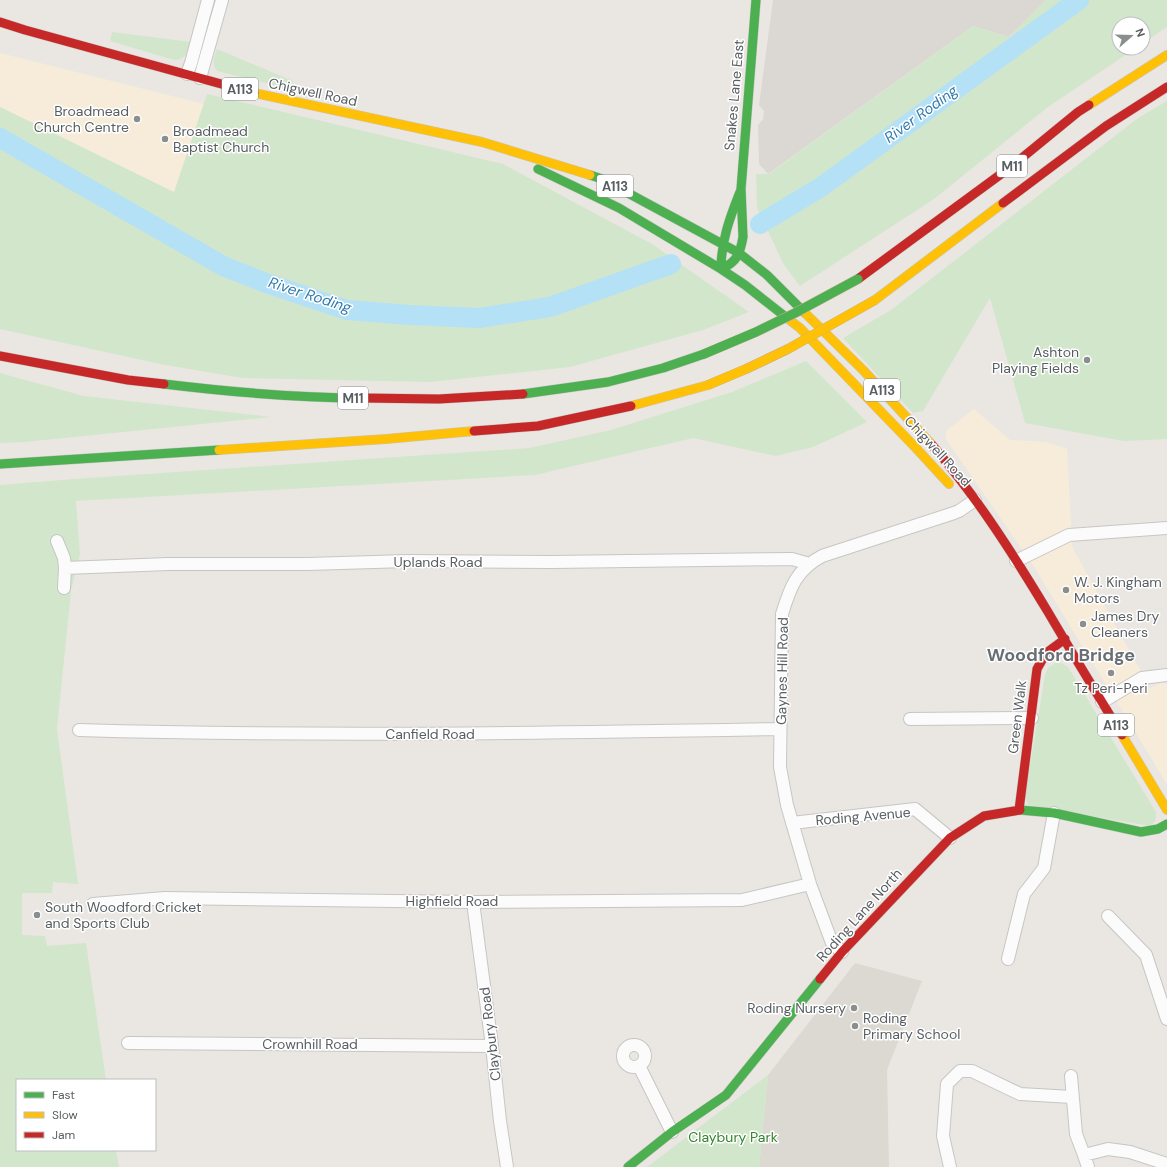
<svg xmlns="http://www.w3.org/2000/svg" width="1167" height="1167" viewBox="0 0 1167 1167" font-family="'DM Sans',sans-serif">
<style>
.commercial{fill:#f6ecd9}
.industrial{fill:#dbd8d3}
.education{fill:#dcd9d2}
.green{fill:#d2e6cc}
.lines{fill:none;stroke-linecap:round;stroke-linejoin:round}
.river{stroke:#b4e1f6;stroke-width:20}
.street-casing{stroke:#c6c6c5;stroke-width:14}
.fast-casing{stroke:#c7c6c6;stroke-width:10}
.slow-casing{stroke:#c7c6c6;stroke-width:10}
.jam-casing{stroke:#c7c6c6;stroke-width:10}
.street{stroke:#fcfbfb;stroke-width:12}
.fast{stroke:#4caf50;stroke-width:9}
.slow{stroke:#ffc107;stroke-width:9}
.jam{stroke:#c62828;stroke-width:9}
.fast-bridge-casing{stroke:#c1ad90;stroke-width:10;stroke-linecap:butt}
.slow-bridge-casing{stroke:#c1ad90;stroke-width:10;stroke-linecap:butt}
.fast-bridge{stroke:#4caf50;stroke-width:9}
.slow-bridge{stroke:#ffc107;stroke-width:9}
.poi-dot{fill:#8b8e8f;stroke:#fff;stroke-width:1.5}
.labels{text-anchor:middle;stroke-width:3;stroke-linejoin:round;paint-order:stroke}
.shield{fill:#fff;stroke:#8a8e91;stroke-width:1}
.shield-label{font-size:13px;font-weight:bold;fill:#585e62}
.street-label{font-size:14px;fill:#585e62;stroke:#fff}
.poi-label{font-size:14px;fill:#585e62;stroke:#fff;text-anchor:start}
.park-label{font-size:14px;fill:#34832e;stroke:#fff}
.water-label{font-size:15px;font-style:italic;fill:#337cad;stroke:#fff}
.district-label{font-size:18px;font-weight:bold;fill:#697074;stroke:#fff}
</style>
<rect width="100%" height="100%" fill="#eae7e2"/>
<path class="commercial" d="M0 53 204 104 174 193 0 107Z
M974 409 1010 440 1047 442 1067 449 1072 547 1150 688 1161 683 1167 684V785L1144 746 1084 649 1035 568 946 439V431Z"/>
<path class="industrial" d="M773 0H1046L1009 37 973 26 768 174 759 164 758 125 763 119 764 111 759 105Z"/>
<path class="education" d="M855 963 922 981 887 1070 889 1167H759L768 1075Z"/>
<path class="green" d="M1046 0H1167V27L1143 43V24H1119V48H1136L1048 107 934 199 800 286 784 265 757 208 756 174H769L973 26 1009 37Z
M112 32 191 42C187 53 187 59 174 60L110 41Z
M217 49 293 81 290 89 217 71C211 63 214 57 217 49Z
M207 94 503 164 652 244 749 312 703 330 570 367 430 382 242 378 160 364 0 329V107L174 192Z
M1167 101V439L1124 441 1025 423 990 298 923 411 913 413 843 338 891 310 1138 118Z
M806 361 867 422 813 447 776 456 693 438 535 475 76 501 80 554 71 591 57 729 78 884 53 882 52 893H22V935L45 936 47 946 86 943 106 1080H17V1150H116L119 1167H0V485L74 479 529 448 611 430 732 392Z
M0 373 84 396 271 417 25 442 0 443Z
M1055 663H1061L1068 667 1156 812C1156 819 1156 822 1150 826L1028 805 1025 796 1045 675 1048 668Z
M768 1075 759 1167H647Z"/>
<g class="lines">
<path class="river" d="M0 138 225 267 266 283 347 310 410 315 479 318 550 307 671 264
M760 224 821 187 1079 0"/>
<g class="street-casing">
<path id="street" d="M187 74 191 63 208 0
M200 78 222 0
M57 541 64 558 65 568 64 588
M1016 561 1069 535 1167 528
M65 568 168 564H308L407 561 552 562 792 559 810 564
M1102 702 1142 678 1167 675
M910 719 1032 718
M79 730C313 737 547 733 780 729
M792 823 915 809 950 838
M473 902 492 1046 500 1121 507 1167
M93 904 165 898 473 902 742 900 810 884
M1108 916 1146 955 1167 1019
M842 952 832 943 810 884 787 805 780 767 782 614C790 588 796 570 822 556L954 513 959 511 975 500
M1008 959 1024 894 1044 868 1054 813
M128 1043 492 1046
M623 1056a11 11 0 1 1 22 0a11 11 0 1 1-22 0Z
M639 1066 672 1132
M1071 1076 1076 1134 1084 1155 1108 1149 1130 1152 1167 1164
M1084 1155 1088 1167
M950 1167 943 1136 947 1084 960 1071H972L1020 1094 1072 1097"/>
</g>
<g class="fast-casing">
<path id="fast" d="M538 169 619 208 721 269 745 285 787 318
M590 175 602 179 739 253 767 275 805 313
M740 192C730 217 721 241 721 269 737 262 740 254 743 237L741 189 756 0
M164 384C230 392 296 398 362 398
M523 394 608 382 663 368 704 354
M0 464 219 450
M1020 810 1054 813 1141 832 1158 829 1167 824
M628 1167 672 1132 726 1095 820 979"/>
</g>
<g class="slow-casing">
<path id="slow" d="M254 93 482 142 590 175
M1089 105 1167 55
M875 300 1003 203
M805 313 863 370 932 445
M787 318 800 328 915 447 949 484
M631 406 708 385
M219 450 386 439 474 431
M1122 735 1167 810"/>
</g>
<g class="jam-casing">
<path id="jam" d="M0 22 25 30 254 93
M1003 203 1106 126 1167 87
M858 279 1012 166 1078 112 1089 105
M0 356 128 380 164 384
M362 398 439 399 523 394
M474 431 538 426 631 406
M932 445C977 497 1013 554 1048 612 1072 653 1097 694 1122 735
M1019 810 1037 669 1046 653 1065 639
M820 979 842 952 950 838 984 816 1020 810"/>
</g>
<use href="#street" class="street"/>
<use href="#fast" class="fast"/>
<use href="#slow" class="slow"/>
<use href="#jam" class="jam"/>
<g class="fast-bridge-casing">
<path id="fast-bridge" d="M704 354 756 332 795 313 858 279"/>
</g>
<g class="slow-bridge-casing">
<path id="slow-bridge" d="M708 385 746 369 788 349 875 300"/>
</g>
<use href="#fast-bridge" class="fast-bridge"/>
<use href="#slow-bridge" class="slow-bridge"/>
</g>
<g class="poi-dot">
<circle cx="137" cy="119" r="4"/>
<circle cx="165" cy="139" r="4"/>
<circle cx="1087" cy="360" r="4"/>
<circle cx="1066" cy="590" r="4"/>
<circle cx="1083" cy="624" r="4"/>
<circle cx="1111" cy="673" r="4"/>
<circle cx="37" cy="915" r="4"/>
<circle cx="854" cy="1008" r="4"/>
<circle cx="855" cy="1026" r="4"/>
</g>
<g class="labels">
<g class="shield">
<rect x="222" y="78" width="36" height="22" rx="3"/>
<rect x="997" y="155" width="30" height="22" rx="3"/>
<rect x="597" y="175" width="36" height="22" rx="3"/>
<rect x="864" y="379" width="36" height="22" rx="3"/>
<rect x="338" y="387" width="30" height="22" rx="3"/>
<rect x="1098" y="714" width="36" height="22" rx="3"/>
</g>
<g class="shield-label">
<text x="240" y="94">A113</text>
<text x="1012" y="171">M11</text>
<text x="615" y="191">A113</text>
<text x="882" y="395">A113</text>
<text x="353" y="403">M11</text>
<text x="1116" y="730">A113</text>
</g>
<g class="street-label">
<text transform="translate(313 92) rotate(12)" y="5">Chigwell Road</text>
<text transform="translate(734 95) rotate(-85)" y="5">Snakes Lane East</text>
<text transform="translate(938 451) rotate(47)" y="5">Chigwell Road</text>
<text x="438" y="567">Uplands Road</text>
<text transform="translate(782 671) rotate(-89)" y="5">Gaynes Hill Road</text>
<text transform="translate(1017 717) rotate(-83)" y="5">Green Walk</text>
<text x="430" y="739">Canfield Road</text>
<text transform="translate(863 816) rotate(-5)" y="5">Roding Avenue</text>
<text x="452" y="906">Highfield Road</text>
<text transform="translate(859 915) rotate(-48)" y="5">Roding Lane North</text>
<text transform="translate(490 1034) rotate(-97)" y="5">Claybury Road</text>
<text x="310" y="1049">Crownhill Road</text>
</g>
<g class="poi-label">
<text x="129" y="116" text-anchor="end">Broadmead<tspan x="129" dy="16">Church Centre</tspan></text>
<text x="173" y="136">Broadmead<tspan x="173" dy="16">Baptist Church</tspan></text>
<text x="1079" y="357" text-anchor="end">Ashton<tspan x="1079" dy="16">Playing Fields</tspan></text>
<text x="1074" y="587">W. J. Kingham<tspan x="1074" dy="16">Motors</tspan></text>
<text x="1091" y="621">James Dry<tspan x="1091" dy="16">Cleaners</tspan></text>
<text x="1111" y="693" text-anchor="middle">Tz Peri-Peri</text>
<text x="45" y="912">South Woodford Cricket<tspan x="45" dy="16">and Sports Club</tspan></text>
<text x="846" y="1013" text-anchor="end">Roding Nursery</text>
<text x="863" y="1023">Roding<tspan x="863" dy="16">Primary School</tspan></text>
</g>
<g class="park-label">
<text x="733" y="1142">Claybury Park</text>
</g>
<g class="water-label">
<text transform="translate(921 114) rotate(-36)" y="5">River Roding</text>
<text transform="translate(310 295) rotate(18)" y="5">River Roding</text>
</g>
<g class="district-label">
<text x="1061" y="661">Woodford Bridge</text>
</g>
</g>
<rect x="16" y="1079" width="140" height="72" fill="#ffffff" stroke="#bcbfc0"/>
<rect x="24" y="1092" width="20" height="6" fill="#4caf50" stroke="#bcbfc0"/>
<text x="52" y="1099" font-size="12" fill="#585e62">Fast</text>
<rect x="24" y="1112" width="20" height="6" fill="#ffc107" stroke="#bcbfc0"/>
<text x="52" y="1119" font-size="12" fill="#585e62">Slow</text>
<rect x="24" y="1132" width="20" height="6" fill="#c62828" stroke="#bcbfc0"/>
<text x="52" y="1139" font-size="12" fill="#585e62">Jam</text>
<g transform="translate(1131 36) rotate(70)"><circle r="19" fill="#ffffff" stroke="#bcbfc0"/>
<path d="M0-3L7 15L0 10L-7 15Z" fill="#8b8e8f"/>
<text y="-6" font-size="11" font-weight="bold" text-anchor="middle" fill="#585e62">N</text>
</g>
</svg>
